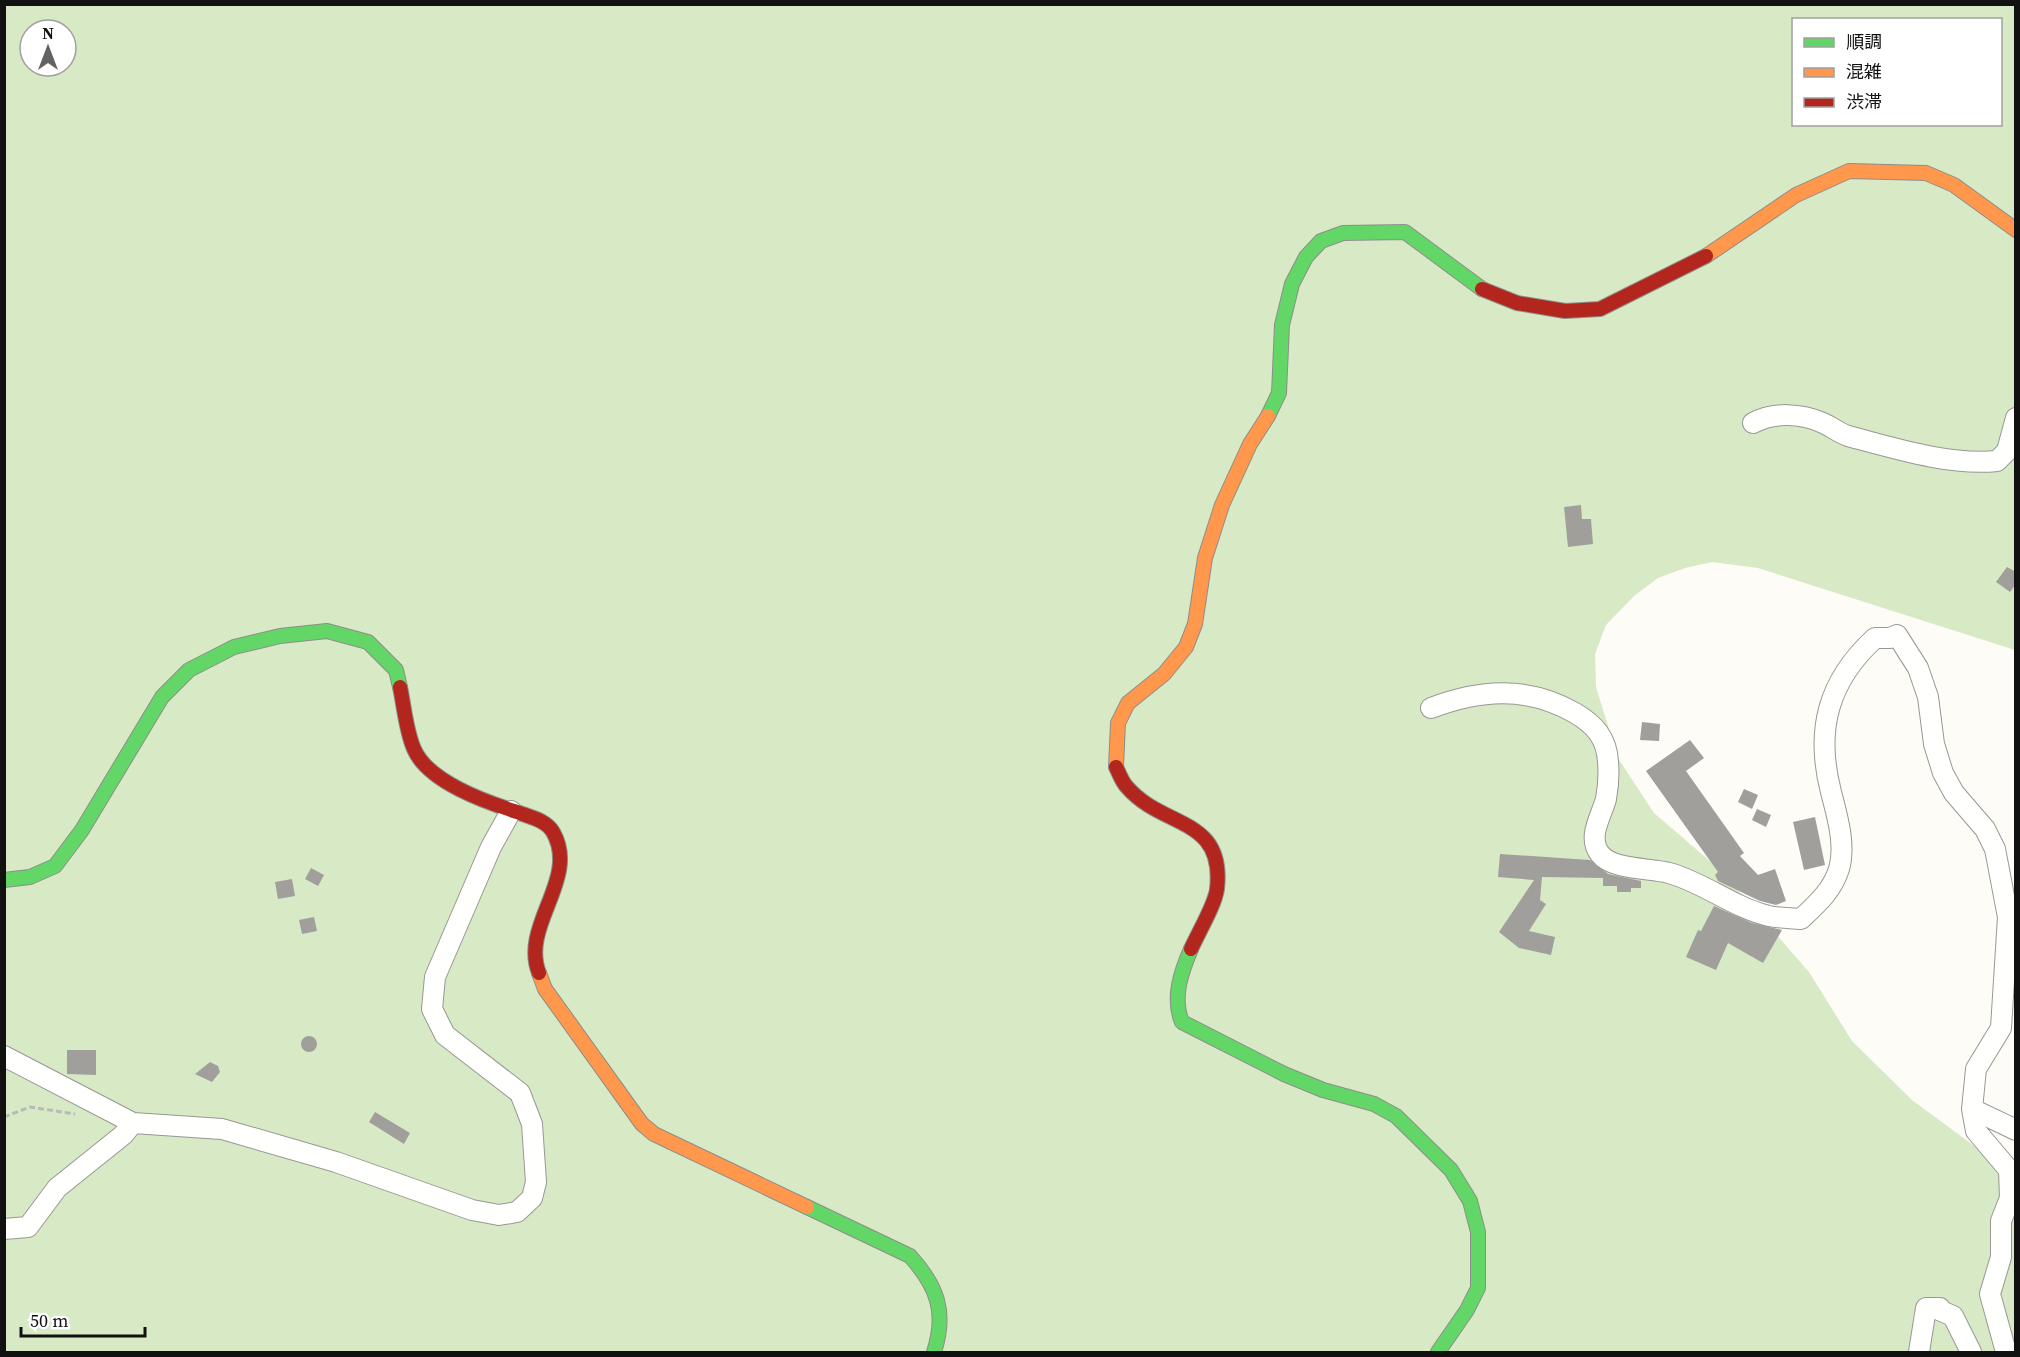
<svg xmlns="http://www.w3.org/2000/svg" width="2020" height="1357" viewBox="0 0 2020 1357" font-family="'Source Serif 4','Noto Sans JP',serif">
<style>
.forest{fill:#d8eac5;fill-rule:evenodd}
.building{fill:#a19f9c}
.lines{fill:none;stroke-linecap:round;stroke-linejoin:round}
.street-casing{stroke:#979795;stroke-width:22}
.fast-casing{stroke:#8e8d8b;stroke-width:16}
.slow-casing{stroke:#8e8d8b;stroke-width:16}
.jam-casing{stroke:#8e8d8b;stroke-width:16}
.path{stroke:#b9b9b8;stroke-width:3;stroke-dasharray:6 3;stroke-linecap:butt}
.street{stroke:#fffffe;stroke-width:20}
.fast{stroke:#63d668;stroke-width:14}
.slow{stroke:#ff974d;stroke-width:14}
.jam{stroke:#b3261e;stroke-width:14}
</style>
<rect width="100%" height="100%" fill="#fdfcf7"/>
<path class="forest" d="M5 5H2015V650L1758 568 1712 562 1685 568 1658 578 1634 596 1606 625 1595 654 1596 687 1618 758 1654 813 1718 868 1809 972 1852 1041 1912 1100 2015 1176V1352H5ZM1794 20H2000V124H1794ZM30 30H66V66H30Z"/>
<path class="building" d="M1581 505 1582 519H1591L1593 544 1568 547 1564 507Z
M2007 567 2016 572V584L2010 592 1996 582Z
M1642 722 1660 724 1659 741 1640 740Z
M1690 740 1704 758 1686 771 1744 853 1740 856 1758 875 1775 869 1786 901 1776 905 1760 901 1718 881 1715 875 1718 872 1646 771Z
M1744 789 1758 795 1752 809 1738 802Z
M1757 809 1771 815 1766 827 1752 820Z
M1815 817 1825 865 1804 870 1793 822Z
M1500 854 1590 860 1608 874 1641 881V888H1631V892H1617V886H1603V878L1542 877 1540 900 1546 904 1529 931 1555 937 1551 955 1519 948 1499 932 1534 880 1498 877Z
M311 868 324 875 318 886 305 879Z
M292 879 295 896 278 899 275 882Z
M1714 906 1752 923 1782 930 1763 963 1728 943 1716 970 1686 957 1698 930 1701 931Z
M314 917 317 931 302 934 299 920Z
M301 1044a8 8 0 1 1 16 0a8 8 0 1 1-16 0Z
M67 1050H96V1075L67 1074Z
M210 1062 218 1066 220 1072 212 1082 195 1074Z
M375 1112 410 1133 404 1144 369 1122Z"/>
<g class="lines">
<g class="street-casing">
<path id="street" d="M1753 423C1773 412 1801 413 1823 423 1832 427 1839 433 1848 436 1893 448 1951 466 1997 461L2007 451 2016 418
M1431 708C1481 689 1527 686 1575 713 1594 724 1607 738 1608 762 1609 773 1608 788 1606 799 1601 817 1587 837 1600 854 1612 870 1651 868 1669 873 1703 882 1734 908 1769 916 1779 918 1790 918 1801 919 1817 904 1832 891 1839 869 1846 845 1837 815 1831 792 1815 730 1828 681 1875 638H1890L1897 635 1918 668 1928 697 1934 744 1943 773 1954 793 1985 829 1995 849 2008 917 2001 1028 1976 1069 1972 1109 1976 1131 2009 1170 2010 1198 2001 1221V1257L1990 1294 2006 1352
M4 1056 133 1123 222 1129 336 1162 472 1210 499 1215 517 1212 532 1198 536 1182 532 1124 520 1093 445 1035 432 1009 435 977 491 847 511 811
M1972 1109 2016 1130
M4 1229 28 1227 57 1188 123 1135 133 1123
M1919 1352 1926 1308H1940L1939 1310 1953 1316 1971 1352"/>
</g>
<g class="fast-casing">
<path id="fast" d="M1268 416 1279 393 1282 325 1292 284 1306 257 1321 241 1343 233 1405 232 1482 289
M4 880 30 877 55 866 82 830 162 697 189 670 234 647 280 636 327 631 368 642 396 670 400 687
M1191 949C1181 972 1172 998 1182 1022L1284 1074 1323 1090 1374 1104 1396 1116 1451 1170 1470 1201 1478 1232V1288L1467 1310 1438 1352
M807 1207 910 1256C937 1286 947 1312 934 1352"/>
</g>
<g class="slow-casing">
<path id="slow" d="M1706 256 1796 195 1849 171 1926 173 1954 185 2016 230
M1116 767 1118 723 1128 703 1164 674 1186 647 1195 624 1205 558 1222 505 1250 444 1268 416
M539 973 545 989 642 1124 654 1134 807 1207"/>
</g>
<g class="jam-casing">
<path id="jam" d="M1482 289 1517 303 1565 311 1600 309 1706 256
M400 687C404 706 406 731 414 749 428 782 486 802 517 812 530 817 546 820 553 832 580 879 520 925 539 973
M1116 767C1119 773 1122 782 1127 787 1163 829 1225 816 1217 889 1215 905 1198 933 1191 949"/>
</g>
<path class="path" d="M4 1117 30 1107 75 1114"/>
<use href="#street" class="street"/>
<use href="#fast" class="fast"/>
<use href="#slow" class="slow"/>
<use href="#jam" class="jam"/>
</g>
<rect width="2020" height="1357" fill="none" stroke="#111111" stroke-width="12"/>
<rect x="1792" y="18" width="210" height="108" fill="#ffffff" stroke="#a0a0a0" stroke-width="1.5"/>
<rect x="1804" y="38" width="30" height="9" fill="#63d668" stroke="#a0a0a0" stroke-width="1.5"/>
<text x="1846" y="48" font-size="18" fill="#111111">順調</text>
<rect x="1804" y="68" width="30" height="9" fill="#ff974d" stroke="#a0a0a0" stroke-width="1.5"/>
<text x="1846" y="78" font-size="18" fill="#111111">混雑</text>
<rect x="1804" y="98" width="30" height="9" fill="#b3261e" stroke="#a0a0a0" stroke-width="1.5"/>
<text x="1846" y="108" font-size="18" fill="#111111">渋滞</text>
<g transform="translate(48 48)"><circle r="28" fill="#ffffff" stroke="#a0a0a0" stroke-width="1.5"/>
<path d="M0-4.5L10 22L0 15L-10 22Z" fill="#646362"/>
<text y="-9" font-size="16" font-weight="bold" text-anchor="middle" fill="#111111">N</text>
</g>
<path d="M21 1327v9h124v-9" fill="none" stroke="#111111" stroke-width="3"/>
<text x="30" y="1327" font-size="18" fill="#111111" stroke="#ffffff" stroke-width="4.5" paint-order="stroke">50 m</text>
</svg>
